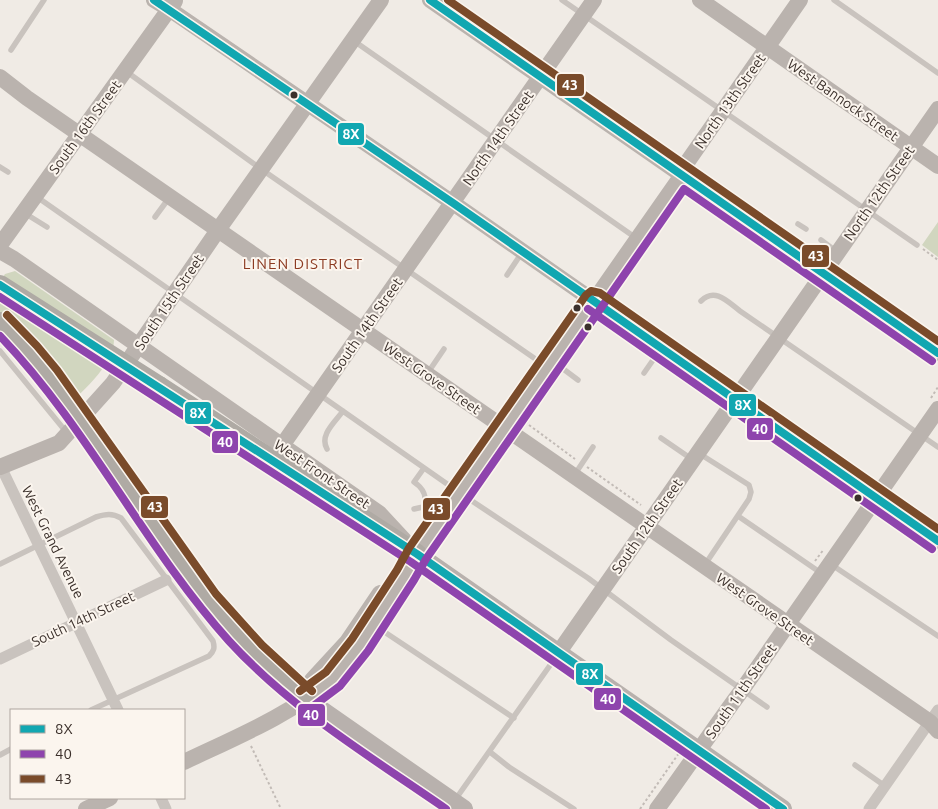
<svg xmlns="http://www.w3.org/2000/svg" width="938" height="809" viewBox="0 0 938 809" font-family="Ubuntu,sans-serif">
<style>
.green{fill:#d1d6bf}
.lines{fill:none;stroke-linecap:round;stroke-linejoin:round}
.path{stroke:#c2bbb6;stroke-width:2;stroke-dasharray:2.5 2.5;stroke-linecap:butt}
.lane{stroke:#c9c3be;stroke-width:5.5}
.street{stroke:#c9c3be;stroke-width:11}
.secondary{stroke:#bab3ae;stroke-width:16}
.primary{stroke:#b8b1ad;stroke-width:18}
.highway{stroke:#afaaa4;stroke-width:20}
.highway-bridge{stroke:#afaaa4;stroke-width:20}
.bus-1-casing{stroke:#fbf5ee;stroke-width:11}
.bus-2-casing{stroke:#fbf5ee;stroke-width:11}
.bus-3-casing{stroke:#fbf5ee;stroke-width:11}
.bus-1{stroke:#11a7b1;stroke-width:8}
.bus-2{stroke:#8e44ad;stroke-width:8}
.bus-3{stroke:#7a4b2a;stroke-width:8}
.bus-dot{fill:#3b302b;stroke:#fbf5ee;stroke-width:2}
.labels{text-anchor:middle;stroke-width:4;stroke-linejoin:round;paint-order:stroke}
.street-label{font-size:14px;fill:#3b302b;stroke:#fbf5ee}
.neighbourhood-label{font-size:15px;letter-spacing:1px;fill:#8c3b22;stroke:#fbf5ee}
.line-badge{stroke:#fbf5ee;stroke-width:2}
.badge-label{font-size:14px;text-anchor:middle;font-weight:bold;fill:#fff}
</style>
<rect width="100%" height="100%" fill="#f0ebe5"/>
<path class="green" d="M938 222V257L922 245Z
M15 271 114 340C114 365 79 396 60 411L23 363 0 340V281L5 274Z"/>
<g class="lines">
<path class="path" d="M923 249 938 260
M931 398 938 387
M525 422 575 459
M587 467 641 505
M815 561 824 549
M251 746 281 809
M640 809 679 753"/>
<path class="lane" d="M562 0 917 245
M834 0 938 73
M354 41 636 238
M11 50 44 0
M127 72 261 169 547 367
M0 167 8 172
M37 197 460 493 588 578 671 640 767 707
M26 214 47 227
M155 217 169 198
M798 224 806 229
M821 240 837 252
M507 275 521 254
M701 301C715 287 728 302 740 311L938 447
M0 351 67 433
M554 362 578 380
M644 373 660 350
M427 374 444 349
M661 438 693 460
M327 449C319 435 335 422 343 411
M700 454 749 485 751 492 749 499 704 566
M575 474 593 447
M414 509 423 507C428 497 423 488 414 482L424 468
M738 516 821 573
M0 564 96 517C106 514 112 513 121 518L213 641C215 648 214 651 209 656L91 710
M832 565 938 636
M374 625 514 718
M490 752 509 767 574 809
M0 755 11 749
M855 765 885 786
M455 800 558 654"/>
<path class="street" d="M1 467 118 710
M0 659 166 580
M161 798 166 809
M869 809 938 710"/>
<path class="secondary" d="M154 0 169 9 453 203 938 541
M430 0 938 353
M700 0 938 166
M0 77 27 98 930 722 938 731
M0 245 175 1
M0 251 14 259 379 513 404 540
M281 447 594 0
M0 467 59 443 113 383 218 230 381 0
M559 652 938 109
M307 697 312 680 347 642 380 593
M184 762C232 739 293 714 332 679 349 664 361 643 373 624 388 600 404 578 417 554L682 175 688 161 800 0
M86 809 110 798
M657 809C686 770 713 729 742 690L938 409"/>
<path class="primary" d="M417 554 783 809
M306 699 464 809"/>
<path class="highway" d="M159 386 417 554
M101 447C163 537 220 629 306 699"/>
<path class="highway-bridge" d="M0 285 159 386
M0 322C39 358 69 403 101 447"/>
<g class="bus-1-casing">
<path id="bus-1" d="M154 0 453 203 938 541
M430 0 938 353
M0 285 417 554 783 809"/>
</g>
<g class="bus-2-casing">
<path id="bus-2" d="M0 297 411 562 766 809
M588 309 932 549
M0 336C88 428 144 546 229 641 291 709 371 757 446 809
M312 707 340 686 368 651 414 580 426 559 684 189 932 361"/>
</g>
<g class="bus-3-casing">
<path id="bus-3" d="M448 0 938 341
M7 315 37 346 57 370 216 594 262 645 312 691
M300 691 326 672 352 639 397 570 409 548 586 295 591 291 600 293 938 529"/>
</g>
<use href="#bus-1" class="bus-1"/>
<use href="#bus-2" class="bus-2"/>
<use href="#bus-3" class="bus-3"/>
</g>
<g class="bus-dot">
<circle cx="294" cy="95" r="4.5"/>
<circle cx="577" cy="308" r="4.5"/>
<circle cx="588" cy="327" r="4.5"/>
<circle cx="858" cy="498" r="4.5"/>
</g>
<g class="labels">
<g class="street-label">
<text transform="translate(843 100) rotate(35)" y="5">West Bannock Street</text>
<text transform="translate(730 101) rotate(-55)" y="5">North 13th Street</text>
<text transform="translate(85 127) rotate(-54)" y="5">South 16th Street</text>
<text transform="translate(498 138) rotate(-55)" y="5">North 14th Street</text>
<text transform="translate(879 193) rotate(-55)" y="5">North 12th Street</text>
<text transform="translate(169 302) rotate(-56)" y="5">South 15th Street</text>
<text transform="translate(367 325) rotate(-55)" y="5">South 14th Street</text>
<text transform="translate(432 378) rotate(35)" y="5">West Grove Street</text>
<text transform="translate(322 474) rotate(34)" y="5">West Front Street</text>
<text transform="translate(647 526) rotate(-55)" y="5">South 12th Street</text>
<text transform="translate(53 542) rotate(64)" y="5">West Grand Avenue</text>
<text transform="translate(765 609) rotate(35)" y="5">West Grove Street</text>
<text transform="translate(83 619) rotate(-25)" y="5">South 14th Street</text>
<text transform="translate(741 691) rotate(-55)" y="5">South 11th Street</text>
</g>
<g class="neighbourhood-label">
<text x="303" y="269">LINEN DISTRICT</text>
</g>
</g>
<g class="line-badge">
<rect x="556" y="73" width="29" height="24" rx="5" fill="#7a4b2a"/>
<rect x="337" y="122" width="28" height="24" rx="5" fill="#11a7b1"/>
<rect x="801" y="244" width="29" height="24" rx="5" fill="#7a4b2a"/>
<rect x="728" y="393" width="29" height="24" rx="5" fill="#11a7b1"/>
<rect x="184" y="401" width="28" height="24" rx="5" fill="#11a7b1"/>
<rect x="746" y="417" width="28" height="24" rx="5" fill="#8e44ad"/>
<rect x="211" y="430" width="28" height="24" rx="5" fill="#8e44ad"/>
<rect x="140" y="495" width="29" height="24" rx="5" fill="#7a4b2a"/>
<rect x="422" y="497" width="29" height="24" rx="5" fill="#7a4b2a"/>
<rect x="575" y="662" width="29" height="24" rx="5" fill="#11a7b1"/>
<rect x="593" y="687" width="29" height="24" rx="5" fill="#8e44ad"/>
<rect x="297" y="703" width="29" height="24" rx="5" fill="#8e44ad"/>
</g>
<g class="badge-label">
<text x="570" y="90">43</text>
<text x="351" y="139">8X</text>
<text x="816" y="261">43</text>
<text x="743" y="410">8X</text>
<text x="198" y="418">8X</text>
<text x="760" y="434">40</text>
<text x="225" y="447">40</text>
<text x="155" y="512">43</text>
<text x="436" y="514">43</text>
<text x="590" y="679">8X</text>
<text x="608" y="704">40</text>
<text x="311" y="720">40</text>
</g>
<rect x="10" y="709" width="175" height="90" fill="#fbf5ee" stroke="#aea6a0"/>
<rect x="20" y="725" width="25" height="8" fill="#11a7b1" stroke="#aea6a0"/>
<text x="55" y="734" font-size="15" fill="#3b302b">8X</text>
<rect x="20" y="750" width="25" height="8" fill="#8e44ad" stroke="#aea6a0"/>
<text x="55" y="759" font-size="15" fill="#3b302b">40</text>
<rect x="20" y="775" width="25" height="8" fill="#7a4b2a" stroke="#aea6a0"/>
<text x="55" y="784" font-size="15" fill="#3b302b">43</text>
</svg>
